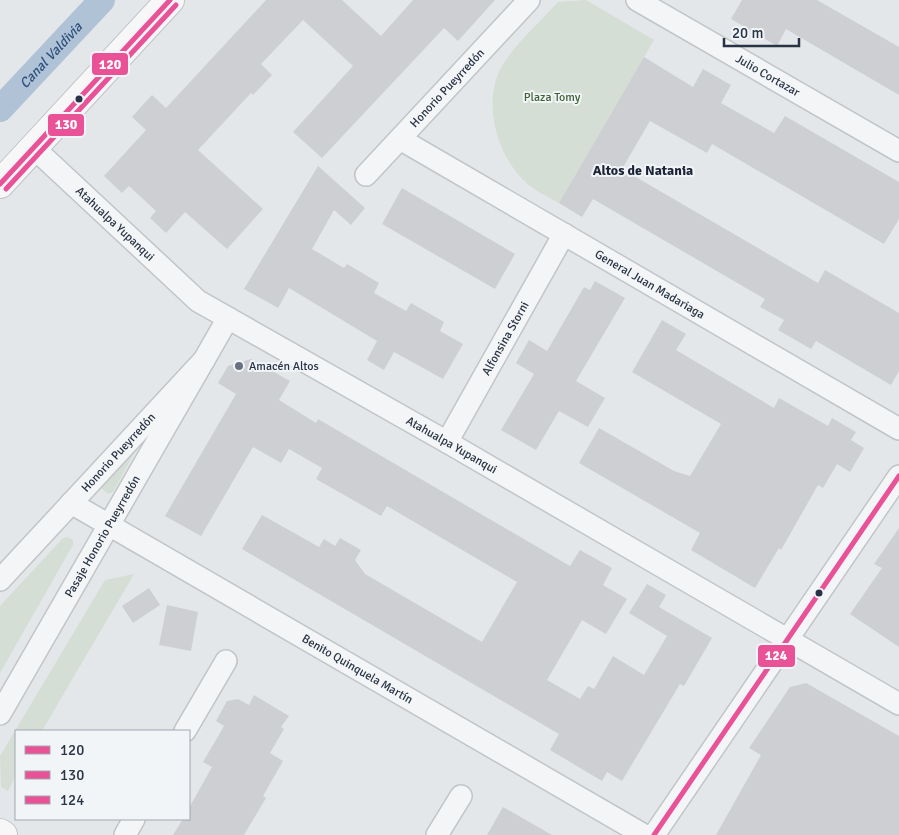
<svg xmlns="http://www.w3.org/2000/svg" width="899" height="835" viewBox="0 0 899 835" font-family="Signika,sans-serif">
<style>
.green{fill:#d4ded4}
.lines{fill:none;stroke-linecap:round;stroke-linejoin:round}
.canal{stroke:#b0c3d6;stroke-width:26}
.building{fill:#cdcfd2}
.street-casing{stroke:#c2c5c8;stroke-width:24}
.secondary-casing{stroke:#c2c5c8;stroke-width:30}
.primary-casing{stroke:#c0c3c7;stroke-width:30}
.street{stroke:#f3f5f6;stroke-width:21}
.secondary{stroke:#f7f7f8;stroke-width:28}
.primary{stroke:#f7f7f8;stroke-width:28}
.bus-1-casing{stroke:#f2f5f8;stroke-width:9}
.bus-2-casing{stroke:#f2f5f8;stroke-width:9}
.bus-3-casing{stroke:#f2f5f8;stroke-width:9}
.bus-1{stroke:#e95297;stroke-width:5}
.bus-2{stroke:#e95297;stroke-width:5}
.bus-3{stroke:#e95297;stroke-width:5}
.bus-dot{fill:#283345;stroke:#f2f5f8;stroke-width:2}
.poi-dot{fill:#6a727f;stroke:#f2f5f8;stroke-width:2}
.labels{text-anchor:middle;stroke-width:4;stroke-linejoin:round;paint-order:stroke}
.street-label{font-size:12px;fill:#283345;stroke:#f2f5f8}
.park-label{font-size:12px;fill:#3d6234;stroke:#f2f5f8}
.poi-label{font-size:12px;fill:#283345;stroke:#f2f5f8;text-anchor:start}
.water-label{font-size:14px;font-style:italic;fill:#2f517d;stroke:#f2f5f8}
.neighbourhood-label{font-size:14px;font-weight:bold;fill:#1b2436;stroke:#f2f5f8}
.line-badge{stroke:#f2f5f8;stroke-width:2}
.badge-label{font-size:14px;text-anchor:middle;font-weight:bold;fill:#fff}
</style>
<rect width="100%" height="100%" fill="#e4e7ea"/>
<path class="green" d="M586 0 654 40 559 203C547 196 533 190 523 180 496 152 482 101 502 66 514 45 542 20 558 2Z
M137 448 113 492 108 494 100 487Z
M68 537 73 540V545L0 673V606L63 538Z
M134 574 42 731H16V775L8 791 1 787 0 756 105 580Z"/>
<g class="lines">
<path class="canal" id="s1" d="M0 109 102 0"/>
</g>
<path class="building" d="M266 0H342L381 36 413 0H495L458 41 444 28 322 158 293 132 353 66 303 20 261 64 272 75 253 95 251 93 198 150 263 209 227 249 185 212 166 233 150 218 156 211 129 186 122 193 104 176 146 130 132 117 140 108 152 95 166 108Z
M742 0H817L899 47V95L786 29 777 46 731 19Z
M644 57 693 87 703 69 731 85 721 103 774 133 785 116 899 182V219L884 244 712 144 707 153 650 121 622 169 818 283 825 270 899 313V371L891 385 816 341 811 349 778 330 784 320 760 307 765 299 593 199 582 217 559 203Z
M318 166 365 208 351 225 334 210 312 249 344 268 347 264 379 283 374 293 406 311 411 303 444 322 440 331 463 344 443 379 394 352 384 370 367 360 377 341 289 288 278 308 244 289Z
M402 188 515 254 495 289 382 224Z
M595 281 625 298 576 381 605 398 588 427 559 411 536 450 501 430 534 374 516 363 529 340 547 351 584 287 590 290Z
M662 320 686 334 676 350 774 408 779 398 828 426 832 418 856 432 851 440 864 448 850 472 837 464 823 488 818 485 781 550 779 548 755 588 691 550 700 533 579 463 599 428 674 471 690 476 721 424 632 372Z
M251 359 290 381 279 400 316 423 318 419 570 566 580 550 612 568 603 585 627 599 606 634 582 620 547 680 580 699 588 686 594 689 613 656 644 675 667 636 629 613 647 584 666 595 659 607 712 638 684 686 680 684 622 781 607 772 602 781 550 750 559 734 242 549 262 515 319 547 324 539 335 546 340 538 361 550 355 560 365 574 482 642 517 582 387 506 381 516 316 479 322 468 289 449 281 463 253 447 201 536 165 516 236 394 218 383 228 366Z
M899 528V647L850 614 882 568 874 564Z
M149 588 160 605 133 623 122 606Z
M167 605 198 612 191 651 159 645Z
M806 683 899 736V835H716L761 755 749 748 790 687Z
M254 695 289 716 281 727 284 729 270 753 283 761 263 796 266 798 244 835H173L183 819H189V808L212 767 203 762 224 726 216 721 227 701 238 699 249 705Z
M503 807 552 835H487Z"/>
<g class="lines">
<g class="street-casing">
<g id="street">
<path id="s2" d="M637 0 899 151"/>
<path id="s3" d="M400 139 899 429"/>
<path id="s4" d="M34 148 198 301 447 442 899 704"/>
<path id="s5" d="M366 175 529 0"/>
<path id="s6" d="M447 442 564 234"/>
<path id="s7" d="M71 503 644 835"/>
<path id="s8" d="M0 580 204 360 228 318"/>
<path id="s9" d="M0 714 204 360"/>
<path d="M185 731 226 661"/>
<path d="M125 835 134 819"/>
<path d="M437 835 461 796"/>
<path d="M654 835 899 476"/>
</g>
</g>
<g class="secondary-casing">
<path id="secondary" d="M0 833 3 835"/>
</g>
<g class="primary-casing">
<path id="primary" d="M0 184 170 0"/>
</g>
<use href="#street" class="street"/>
<use href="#secondary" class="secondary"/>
<use href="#primary" class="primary"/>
<g class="bus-1-casing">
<path id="bus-1" d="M0 184 170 0"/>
</g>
<g class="bus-2-casing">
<path id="bus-2" d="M6 189 176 5"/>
</g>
<g class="bus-3-casing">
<path id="bus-3" d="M654 835 899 476"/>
</g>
<use href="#bus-1" class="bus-1"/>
<use href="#bus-2" class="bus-2"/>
<use href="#bus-3" class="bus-3"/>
</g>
<g class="bus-dot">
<circle cx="79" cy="99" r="4.5"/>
<circle cx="819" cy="593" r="4.5"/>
</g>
<circle class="poi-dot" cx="239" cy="366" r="5"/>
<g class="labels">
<g class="street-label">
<text dy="4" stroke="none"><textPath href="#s2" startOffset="151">Julio Cortazar</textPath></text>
<text dy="4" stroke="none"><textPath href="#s5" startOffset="119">Honorio Pueyrredón</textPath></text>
<text dy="4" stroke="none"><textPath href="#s4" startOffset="111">Atahualpa Yupanqui</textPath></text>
<text dy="4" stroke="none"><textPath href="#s3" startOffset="289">General Juan Madariaga</textPath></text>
<text dy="4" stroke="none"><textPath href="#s6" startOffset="119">Alfonsina Storni</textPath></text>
<text dy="4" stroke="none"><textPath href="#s4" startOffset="516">Atahualpa Yupanqui</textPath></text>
<text dy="4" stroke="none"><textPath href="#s8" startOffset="174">Honorio Pueyrredón</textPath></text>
<text dy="4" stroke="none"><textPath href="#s9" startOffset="205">Pasaje Honorio Pueyrredón</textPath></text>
<text dy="4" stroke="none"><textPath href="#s7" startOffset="331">Benito Quinquela Martín</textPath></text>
</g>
<g class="park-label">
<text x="552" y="101">Plaza Tomy</text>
</g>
<g class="poi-label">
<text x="249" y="370">Amacén Altos</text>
</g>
<g class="water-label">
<text dy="5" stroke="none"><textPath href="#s1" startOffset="74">Canal Valdivia</textPath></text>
</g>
<g class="neighbourhood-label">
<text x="643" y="175">Altos de Natania</text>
</g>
</g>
<g class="line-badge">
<rect x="91" y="52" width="38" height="24" rx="5" fill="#e95297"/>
<rect x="47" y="113" width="38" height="24" rx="5" fill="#e95297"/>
<rect x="757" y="644" width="39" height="24" rx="5" fill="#e95297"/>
</g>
<g class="badge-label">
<text x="110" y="69">120</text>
<text x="66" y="129">130</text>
<text x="776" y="660">124</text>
</g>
<rect x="15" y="730" width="175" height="90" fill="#f2f5f8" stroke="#a1a7b0"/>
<rect x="25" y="746" width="25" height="8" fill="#e95297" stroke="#a1a7b0"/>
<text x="60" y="755" font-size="15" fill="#283345">120</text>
<rect x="25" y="771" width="25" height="8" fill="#e95297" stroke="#a1a7b0"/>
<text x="60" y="780" font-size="15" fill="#283345">130</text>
<rect x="25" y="796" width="25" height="8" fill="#e95297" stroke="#a1a7b0"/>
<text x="60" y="805" font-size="15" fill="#283345">124</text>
<path d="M724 38v8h75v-8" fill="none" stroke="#283345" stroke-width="2.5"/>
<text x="732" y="38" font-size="15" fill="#283345" stroke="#f2f5f8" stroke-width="4" paint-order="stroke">20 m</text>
</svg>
